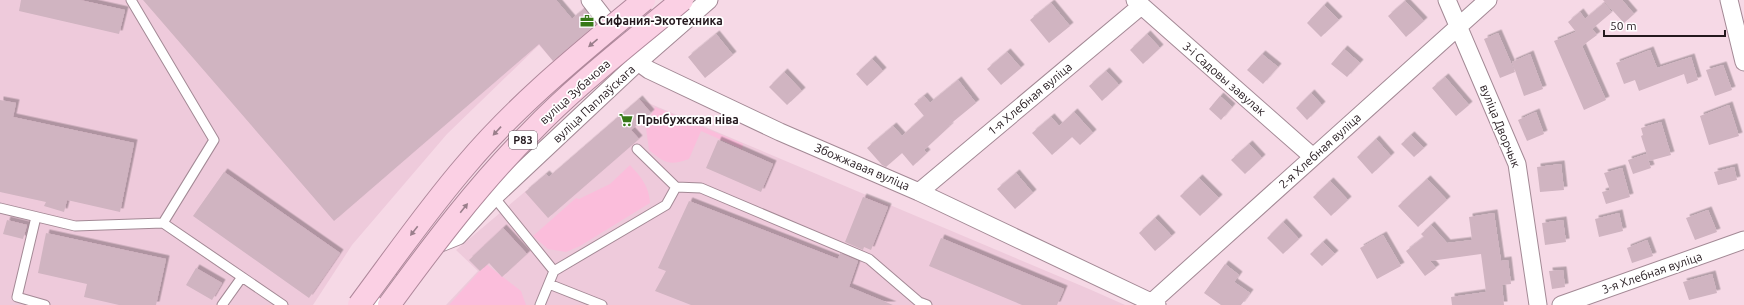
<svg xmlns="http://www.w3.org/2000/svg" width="1744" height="305" viewBox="0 0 1744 305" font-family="Ubuntu,sans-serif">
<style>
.built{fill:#eecadb}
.green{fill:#fbbddb}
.building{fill:#d0b4c1;filter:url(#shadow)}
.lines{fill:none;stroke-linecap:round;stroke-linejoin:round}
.service-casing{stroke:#a38995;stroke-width:11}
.minor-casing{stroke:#a38995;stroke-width:19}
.service{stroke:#fff;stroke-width:9}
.minor{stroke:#fff;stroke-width:17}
.trunk-bridge-casing{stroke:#af889b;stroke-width:24;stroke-linecap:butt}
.trunk-bridge{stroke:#fbd0e4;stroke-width:22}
.oneway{fill:#9a7e8b}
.labels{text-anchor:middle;stroke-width:3.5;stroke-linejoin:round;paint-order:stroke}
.shield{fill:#fff;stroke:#665e62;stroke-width:1}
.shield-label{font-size:11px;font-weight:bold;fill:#24191e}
.poi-label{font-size:12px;font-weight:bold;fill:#24191e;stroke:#fff;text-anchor:start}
.street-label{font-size:12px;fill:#24191e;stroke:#fff}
</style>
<defs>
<filter id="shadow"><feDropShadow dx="3.5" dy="-3.5" stdDeviation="0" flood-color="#0004"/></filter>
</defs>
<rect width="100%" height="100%" fill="#f6d9e6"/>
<path class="built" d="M0 0H556L572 19 584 9 617 48 574 85 539 45 447 134 352 245 313 305H0Z
M639 99 1089 289 1125 305H446L478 271 456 250 546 174 549 177Z"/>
<path class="green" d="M655 107 743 144 742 149 701 131 689 159C670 166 664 163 649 150L646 128Z
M630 165C641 177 649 186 650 203L580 246 566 252 548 249 533 236 576 198 579 199 610 184Z
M486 264 521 291 526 305H449Z"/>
<path class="building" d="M21 0H80L125 10 119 34 19 11Z
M143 0H556L572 19 584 9 596 24 553 61 539 44 334 221Z
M1603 0H1622L1634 14 1624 23Z
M1405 1 1424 21 1406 37 1388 16Z
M1051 3 1070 26 1049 43 1030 20Z
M1604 3 1612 12 1592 29 1597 35 1582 46 1606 100 1584 110 1554 41 1576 32 1568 22 1580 12 1585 19Z
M1324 5 1339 20 1321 37 1307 23Z
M1498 33 1515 72 1500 78 1484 39Z
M716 34 733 55 705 78 688 57Z
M1147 34 1160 48 1143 64 1130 50Z
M1344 49 1360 63 1347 77 1331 64Z
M1650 50 1657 68 1691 57 1698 80 1687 84 1684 74 1639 91 1635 80 1624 84 1616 63Z
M1007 52 1021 68 1001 85 987 69Z
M1262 54 1278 67 1263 84 1247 70Z
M1530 54 1543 89 1524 96 1512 62Z
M872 59 883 71 867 86 856 74Z
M1723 65 1732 90 1715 96 1706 70Z
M1106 71 1119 85 1102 101 1089 86Z
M784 72 802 91 787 105 769 87Z
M1445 77 1469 105 1456 116 1432 88Z
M958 80 976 103 949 125 950 126 924 150 927 153 913 166 902 153 886 167 882 165 867 148 893 126 902 136 924 116 914 104 924 96 930 103Z
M1311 93 1322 105 1307 120 1296 108Z
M1220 96 1232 107 1221 120 1209 109Z
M639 99 651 113 631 130 639 139 548 218 525 192 546 174 549 177Z
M0 100 16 103 13 117 134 143 120 212 67 200 64 212 44 206 46 202 0 192Z
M1729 105 1739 136 1709 145 1700 116Z
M1074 112 1093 133 1080 145 1072 137 1052 155 1032 133 1051 117 1059 126Z
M1536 112 1544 134 1527 141 1518 120Z
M1661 122 1671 155 1649 161 1641 136 1643 135 1641 128Z
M1411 135 1424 148 1414 157 1401 144Z
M1376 139 1391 156 1372 174 1357 157Z
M718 140 773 164 761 192 706 168Z
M1249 144 1262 158 1245 174 1231 160Z
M1646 154 1651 168 1633 174 1628 160Z
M1561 164 1564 190 1540 192 1537 167Z
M1734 167 1737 180 1718 185 1714 172Z
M1622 168 1630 197 1606 204 1602 192 1610 190 1604 173Z
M224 172 340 253 309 298 193 216Z
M1016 173 1033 193 1015 209 997 189Z
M1199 178 1219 198 1200 216 1180 196Z
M1427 179 1447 200 1418 227 1398 206Z
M1330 181 1348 200 1331 216 1313 197Z
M863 197 888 207 871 250 864 247 863 250 845 242Z
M689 201 838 259 840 253 858 261 849 287 893 305H691L655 291 666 271 658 268Z
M1708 210 1717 232 1695 240 1686 218Z
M1494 213 1501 261 1508 260 1511 284 1502 285 1504 305H1452L1451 297 1486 292 1481 254 1430 261 1436 268 1425 276 1406 251 1424 237 1421 234 1431 225 1447 243 1472 240 1469 217Z
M1619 213 1623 231 1599 237 1595 219Z
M1155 218 1172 236 1155 251 1139 233Z
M7 220 27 225 23 239 3 234Z
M1563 220 1566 242 1545 245 1542 223Z
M1283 222 1299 239 1283 254 1267 238Z
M503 228 527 254 502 277 489 263 480 271 469 260Z
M46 233 166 259 156 305H119L84 297 87 284 38 273Z
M1383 235 1401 266 1377 279 1360 248Z
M941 238 1064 289 1057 305H1022L929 266Z
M1647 240 1653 256 1632 263 1627 248Z
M1323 242 1335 254 1322 266 1310 254Z
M1225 264 1239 275 1234 282 1250 293 1241 305H1221L1204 293Z
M196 268 222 283 212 300 186 285Z
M1563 270 1565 287 1552 289 1549 271Z
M1712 274 1717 293 1689 300 1683 282Z"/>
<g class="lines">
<g class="service-casing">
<path id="service" d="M131 0 214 140 163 223
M637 149 676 187
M494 197 554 271 540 305
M0 208 75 226 163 223 283 305
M36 217 17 297 45 305
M554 271 666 205 676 187 701 188 869 259 919 302 927 305
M549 284 602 305
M222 305 242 277"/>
</g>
<g class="minor-casing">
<path id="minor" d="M590 0 638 62 649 70 780 132 919 192 1157 305
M1135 0 1313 157
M1447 0 1517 164 1538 305
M1729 0 1744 62
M919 192 1141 6
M433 246 458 236 494 197 638 62 709 0
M1152 302 1488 0
M376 305 393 283
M1561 305 1744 240"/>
</g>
<use href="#service" class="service"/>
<use href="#minor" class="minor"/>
<g class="trunk-bridge-casing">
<path id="trunk-bridge" d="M359 305C394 258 428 209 466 165 518 103 582 52 644 0
M389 305C433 245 478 185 531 132 577 84 631 43 682 0"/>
</g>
<use href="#trunk-bridge" class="trunk-bridge"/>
</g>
<defs><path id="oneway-solid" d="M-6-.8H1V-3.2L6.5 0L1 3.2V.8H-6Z"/></defs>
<g class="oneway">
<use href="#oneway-solid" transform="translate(593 43) rotate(140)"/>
<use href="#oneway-solid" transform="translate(497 131) rotate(133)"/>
<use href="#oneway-solid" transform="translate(464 208) rotate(-51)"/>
<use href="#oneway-solid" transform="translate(414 231) rotate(128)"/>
</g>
<defs>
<g id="office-bare" transform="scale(1.08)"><path d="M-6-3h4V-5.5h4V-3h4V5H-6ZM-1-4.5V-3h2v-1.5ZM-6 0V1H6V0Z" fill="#367817" stroke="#fff" stroke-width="2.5" paint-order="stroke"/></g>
<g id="supermarket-bare" transform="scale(1.08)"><path d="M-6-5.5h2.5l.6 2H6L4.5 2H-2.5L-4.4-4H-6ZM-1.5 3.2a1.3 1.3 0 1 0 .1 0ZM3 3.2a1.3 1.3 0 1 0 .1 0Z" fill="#367817" stroke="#fff" stroke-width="2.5" paint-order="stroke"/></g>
</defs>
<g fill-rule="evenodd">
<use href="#office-bare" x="587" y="21"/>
<use href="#supermarket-bare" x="626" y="120"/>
</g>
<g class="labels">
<rect class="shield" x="509" y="131" width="28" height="18" rx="3"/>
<g class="shield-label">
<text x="523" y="144">Р83</text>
</g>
<g class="poi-label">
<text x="598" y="25">Сифания-Экотехника</text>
<text x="637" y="124">Прыбужская ніва</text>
</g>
<g class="street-label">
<text transform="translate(1224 79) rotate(41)" y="4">3-і Садовы завулак</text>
<text transform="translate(575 92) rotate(-42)" y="4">вуліца Зубачова</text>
<text transform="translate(1030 99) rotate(-40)" y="4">1-я Хлебная вуліца</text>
<text transform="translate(594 104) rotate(-43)" y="4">вуліца Паплаўскага</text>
<text transform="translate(1500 126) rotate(68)" y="4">вуліца Дворчык</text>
<text transform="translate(1320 151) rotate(-42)" y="4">2-я Хлебная вуліца</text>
<text transform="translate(862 167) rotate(23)" y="4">Збожжавая вуліца</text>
<text transform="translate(1652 273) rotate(-19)" y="4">3-я Хлебная вуліца</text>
</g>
</g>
<path d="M1604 30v6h121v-6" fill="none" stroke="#24191e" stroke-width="2"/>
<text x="1610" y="30" font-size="12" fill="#24191e" stroke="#ffffff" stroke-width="3" paint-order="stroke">50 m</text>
</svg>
